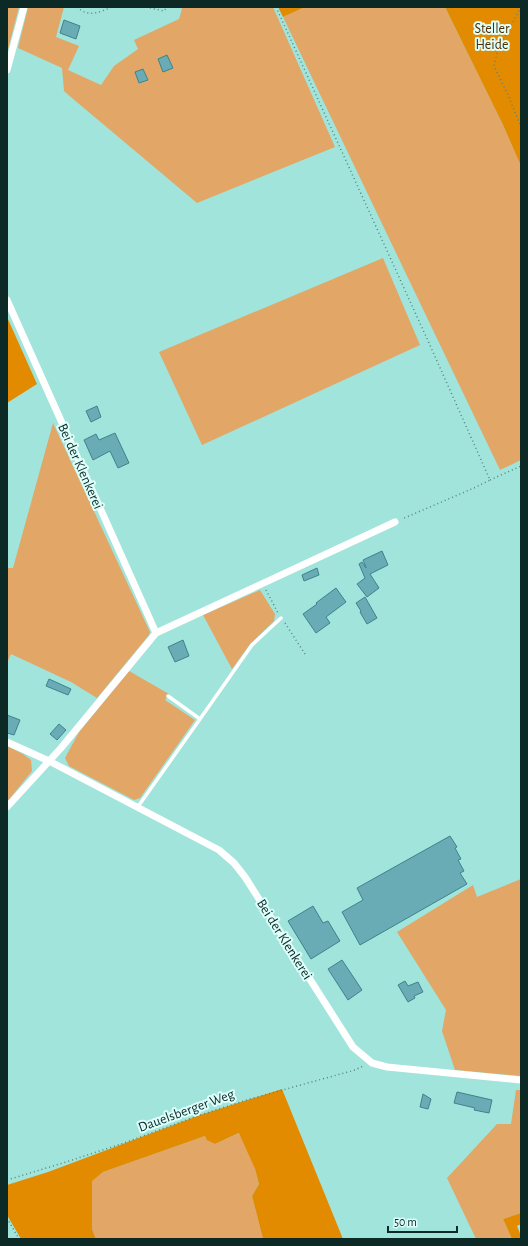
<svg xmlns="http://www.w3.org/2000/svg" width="528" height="1246" viewBox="0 0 528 1246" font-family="'Alegreya Sans',sans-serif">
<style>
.green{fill:#e2a666}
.forest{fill:#e28b00}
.building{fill:#6aacb5;stroke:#40828b}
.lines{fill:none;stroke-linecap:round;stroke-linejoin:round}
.path{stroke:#56857f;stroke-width:1.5;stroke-dasharray:1 3;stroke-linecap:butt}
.lane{stroke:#fff;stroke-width:3.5}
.street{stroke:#fff;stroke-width:7}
.labels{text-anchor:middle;stroke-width:4;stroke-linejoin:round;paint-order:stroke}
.park-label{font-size:14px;fill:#4f2d00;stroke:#ddfefa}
.street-label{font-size:14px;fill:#0d2926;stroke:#ddfefa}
</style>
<rect width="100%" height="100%" fill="#a1e4dc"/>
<path class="green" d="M7 7H19L7 53Z
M28 7H64L56 37 79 46 68 70 101 85 114 66 138 49 134 40 179 19 182 9 180 7H273L335 147 197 203 72 98 64 91 62 68 18 48Z
M305 7H445L503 125 521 166V460L500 470 283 17Z
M383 258 420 345 202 445 159 352Z
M53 423 150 632 149 635 97 698 71 682 11 654 7 663V568H13Z
M260 590 275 614 274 621 250 644 232 669 203 615Z
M129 671 169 694 165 700 195 720 140 798 134 800 69 766 65 758 79 732Z
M7 746 23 754 31 760 32 771 7 802Z
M521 879V1076L455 1070 442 1031 446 1010 397 932 473 885 477 897Z
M516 1090H521V1213L503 1219 512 1239H476L447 1178 497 1124H511Z
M240 1133 255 1169 259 1184 252 1196 263 1239H96L92 1229V1180L103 1172 205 1136 215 1144Z"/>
<path class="forest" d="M278 7H305L283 17Z
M445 7H521V166L503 125Z
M7 317 37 384 7 403Z
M282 1089 343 1239H263L252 1196 259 1184 255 1169 239 1133 215 1144 207 1140 205 1136 103 1172 92 1181V1229L96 1239H21L7 1215V1185L48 1172 200 1115Z
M521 1213V1224L517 1226 521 1236V1239H512L503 1219Z"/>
<path class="building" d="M64 20 80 26 76 39 60 33Z
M167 55 173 68 163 72 158 59Z
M143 69 148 80 139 83 135 72Z
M97 406 101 417 91 422 86 411Z
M115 433 129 463 118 468 110 451 93 460 84 440 96 434 99 440Z
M382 551 388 565 370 574 379 588 367 597 357 584 365 578 359 564 362 562 366 568V567L363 560Z
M317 568 319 575 304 581 302 575Z
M336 588 346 602 326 617 330 623 316 633 303 614 317 604 316 603Z
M365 597 377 618 367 624 360 612 361 611 356 603Z
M183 640 189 656 175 662 168 647Z
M49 679 71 689 68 695 46 686Z
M7 715 20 720 14 735 7 733Z
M59 724 66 730 57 740 50 734Z
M450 836 457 847 455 848 461 859 458 860 464 871 460 873 467 884 360 945 342 912 363 900 357 888Z
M313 906 323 923 328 921 340 941 311 959 288 921Z
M342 960 362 990 348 1000 328 969Z
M405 981 408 986 418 982 423 992 414 996 415 998 408 1002 398 985Z
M457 1092 492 1100 489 1113 474 1110 475 1108 454 1103Z
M423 1094 431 1099 428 1109 420 1107Z"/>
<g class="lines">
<path class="path" d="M77 7C88 18 100 12 112 7
M146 7 164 11 167 7
M276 7 429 343 490 480 474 488 402 519
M521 7 498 49 494 66 508 95 521 127
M490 480 521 466
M266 590 278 613
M285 623 305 654
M7 1180 66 1162 124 1143 200 1115 250 1099 355 1070 363 1066
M7 1218 19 1239"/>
<path class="lane" d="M200 719 252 645 281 618
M137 808 200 719 168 696"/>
<path class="street" d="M7 70 24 7
M7 300 156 633
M7 742 49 761 219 850 234 863 245 877 353 1047 372 1063 387 1067 521 1080
M7 807 61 748 156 633 395 522"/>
</g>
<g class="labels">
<g class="park-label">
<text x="492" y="33">Steller<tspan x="492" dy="16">Heide</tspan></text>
</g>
<g class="street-label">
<text transform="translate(81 466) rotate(66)" y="5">Bei der Klenkerei</text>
<text transform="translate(285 939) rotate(58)" y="5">Bei der Klenkerei</text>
<text transform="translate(186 1110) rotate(-20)" y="5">Dauelsberger Weg</text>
</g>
</g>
<rect width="528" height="1246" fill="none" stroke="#0d2926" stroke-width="16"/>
<path d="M388 1226v6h69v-6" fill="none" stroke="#0d2926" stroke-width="2"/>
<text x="394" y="1226" font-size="12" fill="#0d2926" stroke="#ddfefa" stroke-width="3" paint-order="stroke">50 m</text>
</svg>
